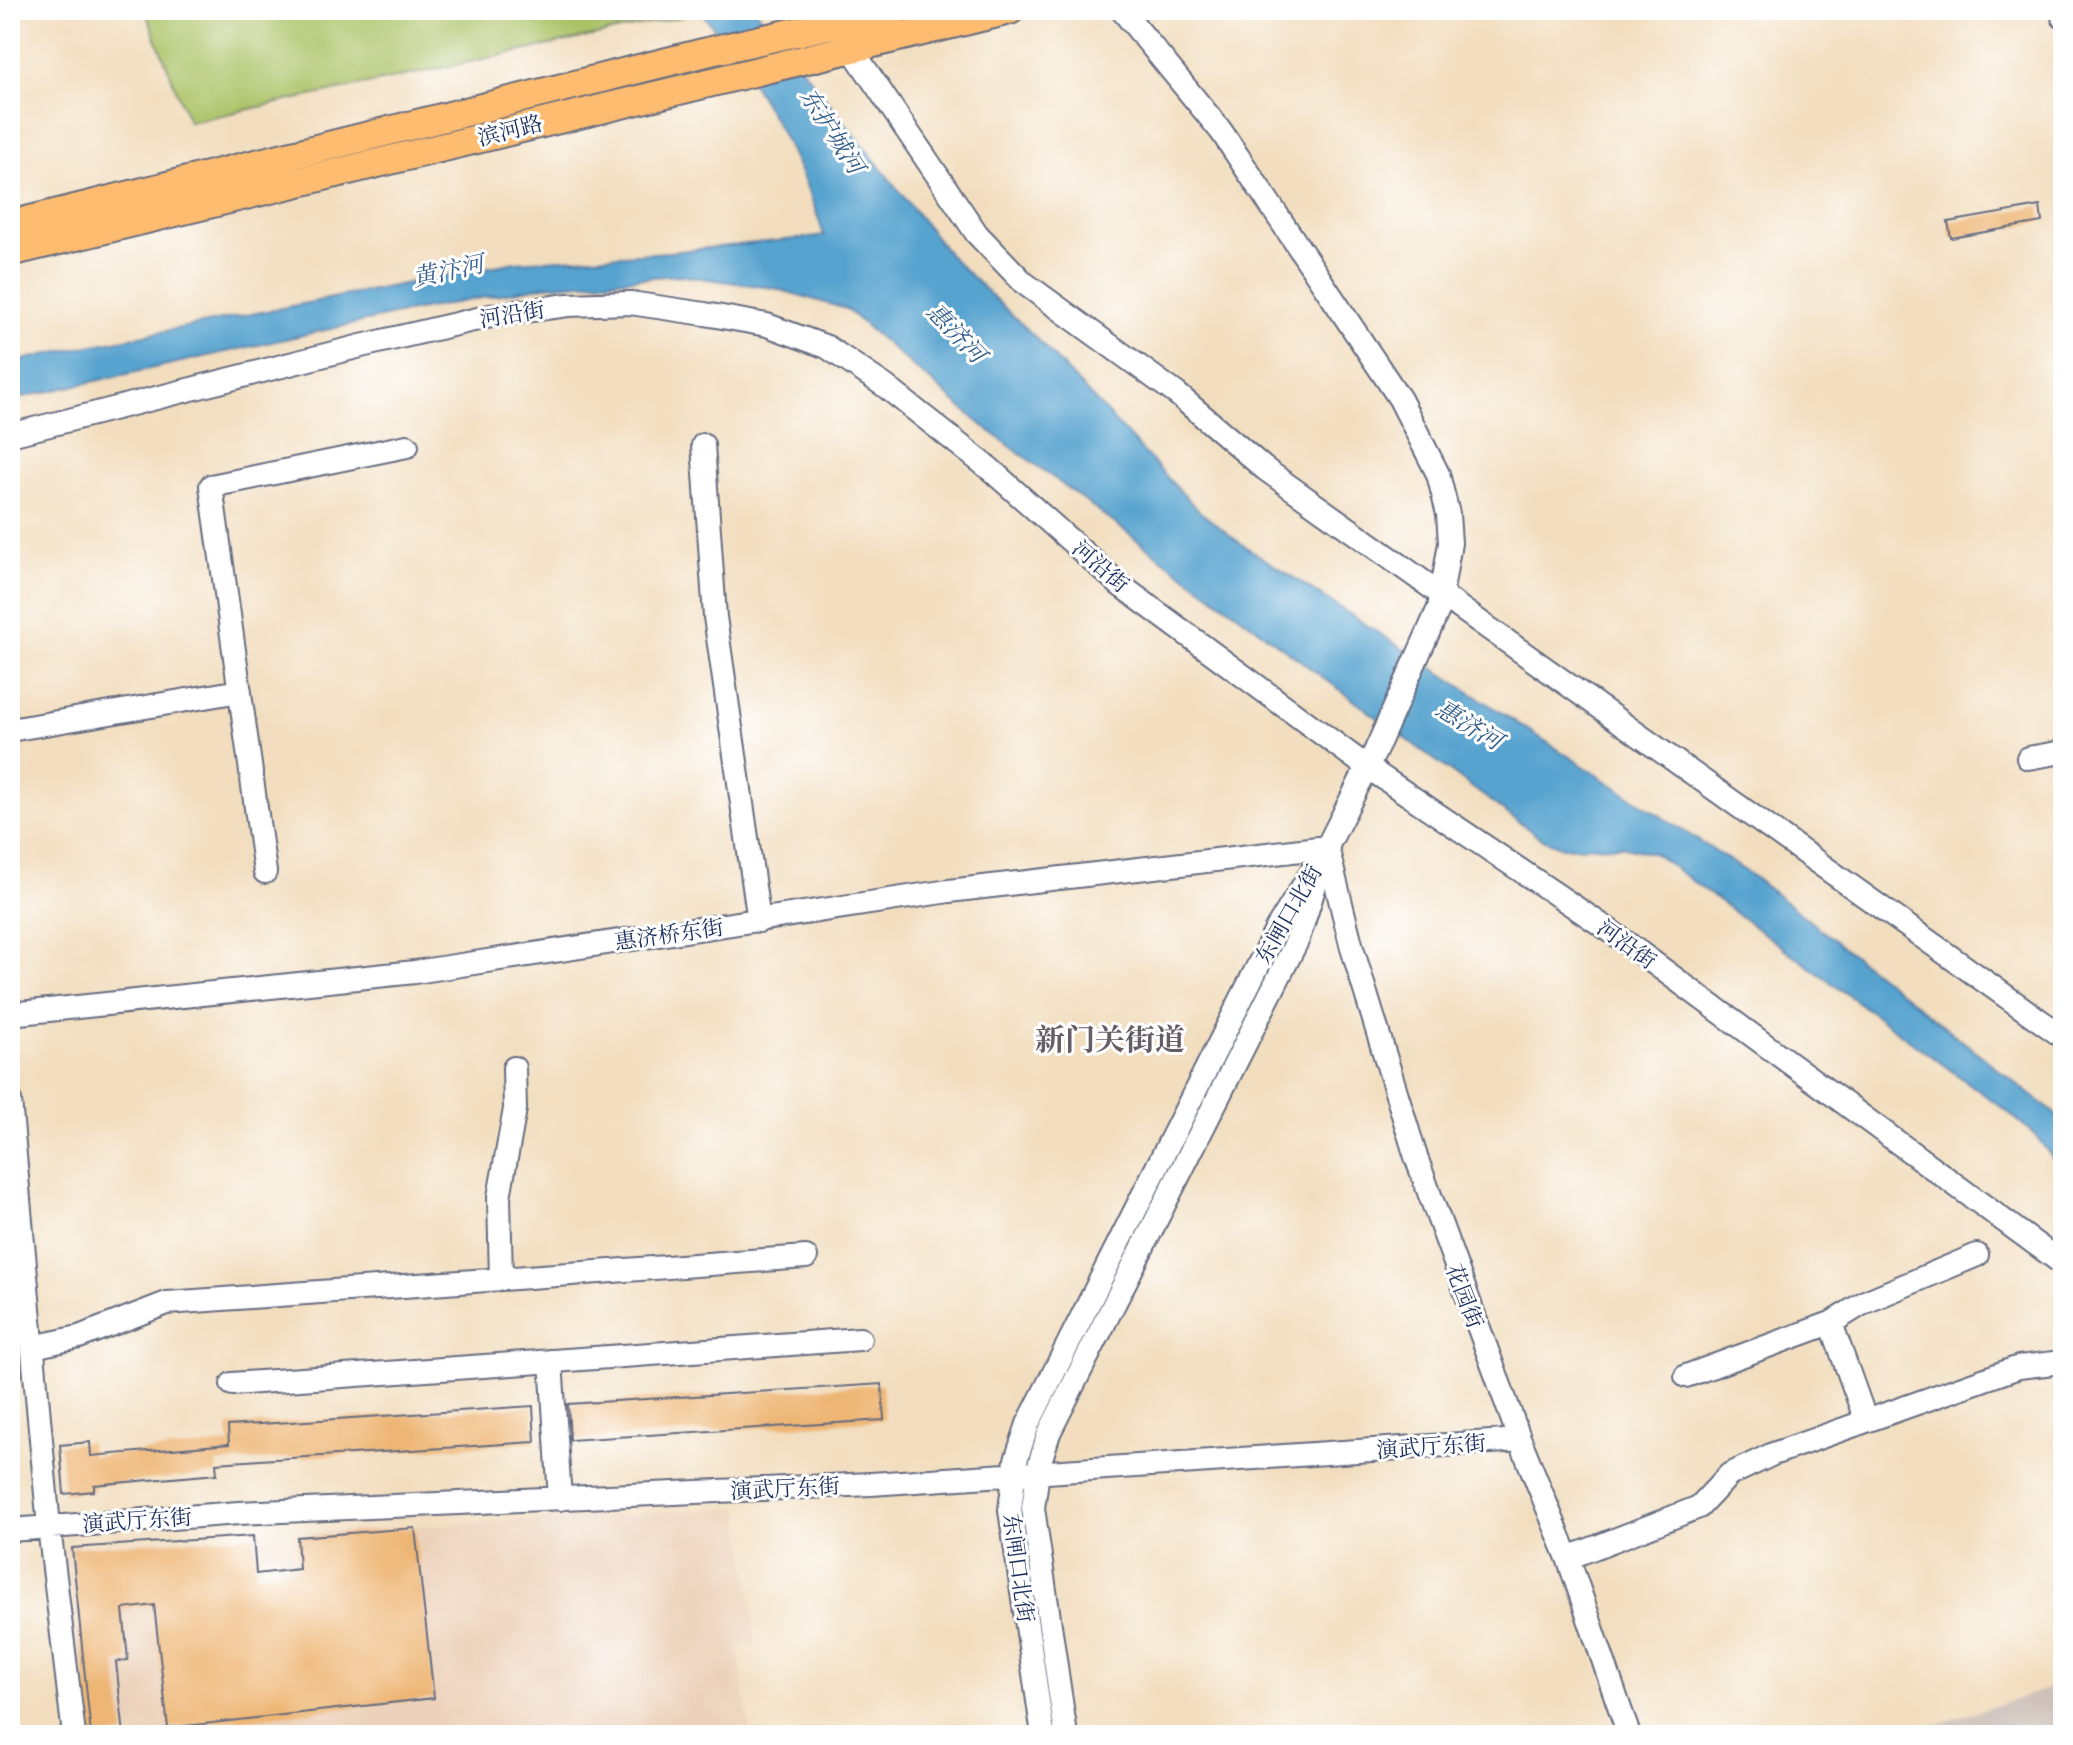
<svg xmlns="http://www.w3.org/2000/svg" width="2073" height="1745" viewBox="0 0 2073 1745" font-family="'Old Standard TT','Noto Serif SC',serif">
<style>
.built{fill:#ecd2ba}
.industrial{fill:#cec1b9}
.green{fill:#acc266;stroke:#647862;stroke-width:2}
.water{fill:#57a3cf;stroke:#396996;stroke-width:2}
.building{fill:#eeb674}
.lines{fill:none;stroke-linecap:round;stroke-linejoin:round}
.minor-casing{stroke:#666c80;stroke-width:26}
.major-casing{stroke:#666c80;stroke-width:32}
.minor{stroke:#fff;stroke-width:22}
.major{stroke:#fdbc6f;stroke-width:28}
.labels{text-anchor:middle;stroke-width:6;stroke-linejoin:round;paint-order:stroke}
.street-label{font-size:22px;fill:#1b2f5e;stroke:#fff}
.water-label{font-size:24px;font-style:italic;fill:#335d8b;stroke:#fff}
.district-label{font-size:30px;font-weight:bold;fill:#655e66;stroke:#fff}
</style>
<rect width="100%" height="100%" fill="#fff"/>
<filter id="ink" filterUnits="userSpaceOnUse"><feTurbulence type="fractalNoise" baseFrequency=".0125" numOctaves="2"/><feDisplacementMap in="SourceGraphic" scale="16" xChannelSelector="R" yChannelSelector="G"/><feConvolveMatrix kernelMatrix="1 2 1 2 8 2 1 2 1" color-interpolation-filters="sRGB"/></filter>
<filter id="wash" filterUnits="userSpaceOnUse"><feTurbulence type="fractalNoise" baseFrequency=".006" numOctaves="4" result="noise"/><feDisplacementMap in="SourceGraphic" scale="32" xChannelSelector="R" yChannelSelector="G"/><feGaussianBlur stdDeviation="1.8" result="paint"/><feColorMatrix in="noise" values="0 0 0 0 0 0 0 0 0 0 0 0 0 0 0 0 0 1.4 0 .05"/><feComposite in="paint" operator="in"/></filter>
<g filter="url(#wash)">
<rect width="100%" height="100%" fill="#f2debf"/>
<path class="built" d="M740 1508 756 1644 738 1647 750 1735H87L66 1546Z"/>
<path class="industrial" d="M2063 1684V1735H1904Z"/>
<path class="green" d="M145 10H714L189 122Z"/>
<path class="water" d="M700 10H756L952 258 1034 336 1198 510 1240 543 1750 874 2054 1113 2063 1123V1172L2036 1136 2008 1112 1655 854 1621 846 1562 847 1539 837 983 426 846 309 774 288 678 275 545 286 407 312 10 400V363L44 355 515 262 669 252 824 236C799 152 754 79 700 10Z"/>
<g id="blocks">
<path class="building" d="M2040 206 2042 222 1951 238 1948 222Z
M882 1384 884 1420 570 1440 568 1404Z
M533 1406 535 1442 216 1463 217 1474 94 1485V1491L64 1494 60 1445 90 1442 91 1456 229 1444 228 1426Z
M415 1528 434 1698 168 1728 154 1605 123 1609 128 1660 116 1662 124 1735H91L72 1548 253 1536 256 1574 299 1569 297 1537Z"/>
</g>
</g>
<g filter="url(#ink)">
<use href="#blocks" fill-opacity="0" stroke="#666c80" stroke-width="2"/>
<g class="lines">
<g class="minor-casing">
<path id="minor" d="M2062 10 2063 17
M843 36 977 234 1024 283 1177 394 1265 469 2063 1037
M10 435 361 346 495 315 568 305 630 303 705 314 767 325 827 347 885 386 990 469 1120 585 1367 767 1609 930 2063 1264
M703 445 715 617 759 921
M10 730 240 691
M2028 758 2063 752
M1327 847 1352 948 1416 1157 1520 1440 1568 1558 1629 1735
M265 872 211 486 407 446
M10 1014 415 972 949 891 1327 847
M10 1101 49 1527 74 1735
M501 1279 499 1197 515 1109 514 1068
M1831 1323 1866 1421
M33 1347 79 1337 167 1303 806 1257
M551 1361 560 1499
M1686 1376 1831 1323 1865 1302 1977 1255
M232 1384 860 1339
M10 1530 239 1513 871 1484 1520 1440
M1568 1558 1699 1507 1729 1475 1773 1454 2019 1367 2063 1362
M1043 1735 1010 1510 1016 1460 1028 1424 1277 928 1327 847 1375 752 1439 608 1450 543 1448 514 1438 474 1400 399 1221 131 1122 10
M1066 1735 1033 1508 1039 1465 1049 1433 1298 939 1317 879"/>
</g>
<g class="major-casing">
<path id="major" d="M10 225 715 50 895 10
M10 252 1010 10"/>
</g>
<use href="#minor" class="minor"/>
<use href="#major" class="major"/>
</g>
</g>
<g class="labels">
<g class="street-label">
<text transform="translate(510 130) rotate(-14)" y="8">滨河路</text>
<text transform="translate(512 314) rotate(-9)" y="8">河沿街</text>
<text transform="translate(1101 566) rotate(41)" y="8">河沿街</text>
<text transform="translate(1288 914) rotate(-60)" y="8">东闸口北街</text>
<text transform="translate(669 934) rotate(-8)" y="8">惠济桥东街</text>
<text transform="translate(1627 944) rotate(36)" y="8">河沿街</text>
<text transform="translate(1465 1296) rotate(69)" y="8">花园街</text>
<text transform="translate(1431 1446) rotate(-4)" y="8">演武厅东街</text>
<text transform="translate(785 1488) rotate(-3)" y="8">演武厅东街</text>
<text transform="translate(137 1520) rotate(-4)" y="8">演武厅东街</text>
<text transform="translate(1019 1568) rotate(82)" y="8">东闸口北街</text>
</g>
<g class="water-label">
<text transform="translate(832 131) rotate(57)" y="8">东护城河</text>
<text transform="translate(448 271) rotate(-12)" y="8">黄汴河</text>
<text transform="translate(956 333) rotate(46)" y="8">惠济河</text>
<text transform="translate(1469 725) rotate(31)" y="8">惠济河</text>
</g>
<g class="district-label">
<text x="1110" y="1050">新门关街道</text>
</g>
</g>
<rect width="2073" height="1745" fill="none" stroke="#fff" stroke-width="40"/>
</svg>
